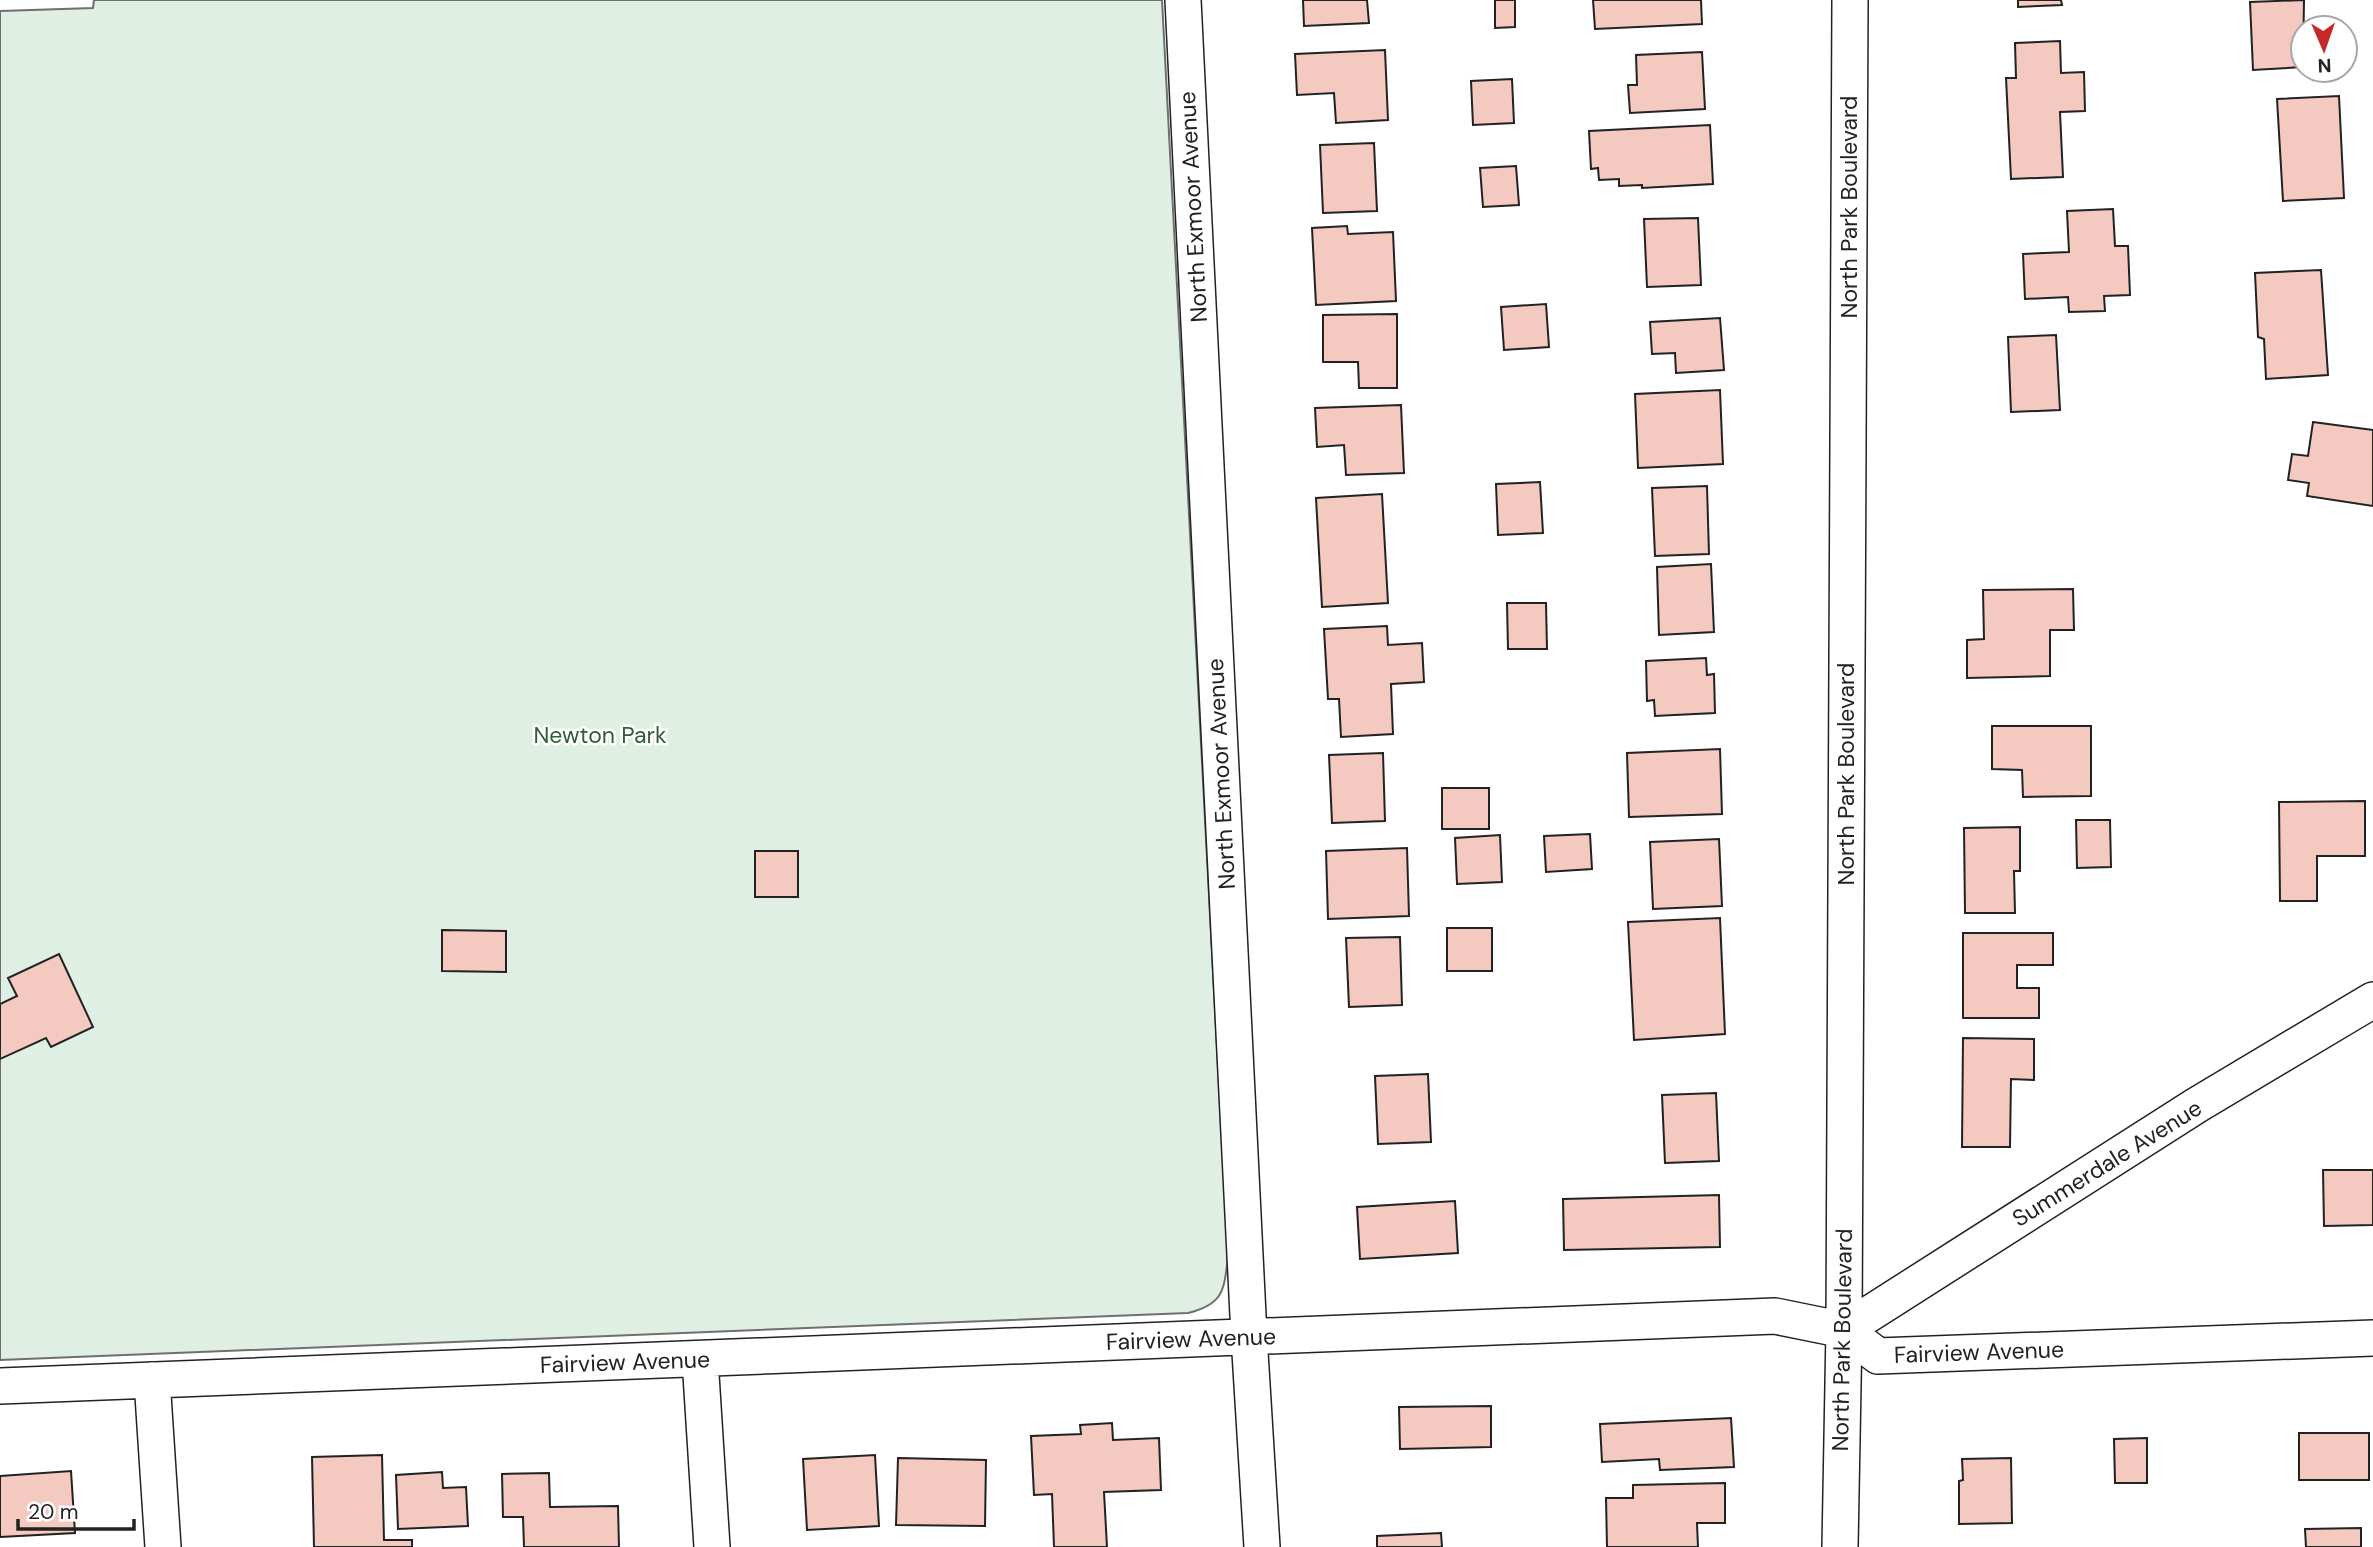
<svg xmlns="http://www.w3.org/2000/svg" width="2373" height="1547" viewBox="0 0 2373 1547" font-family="'DM Sans',sans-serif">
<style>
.green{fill:#e0efe3;stroke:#6f6f6f;stroke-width:2}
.building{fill:#f3c9c0;stroke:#222;stroke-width:2}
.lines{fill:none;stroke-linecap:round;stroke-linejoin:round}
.street-casing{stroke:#222;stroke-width:38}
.street{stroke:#fff;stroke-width:35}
.labels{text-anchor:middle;stroke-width:5;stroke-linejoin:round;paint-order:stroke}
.street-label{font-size:23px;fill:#222;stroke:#fff}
.park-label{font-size:23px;fill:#2f5e38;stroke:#fff}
</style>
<rect width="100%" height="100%" fill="#fff"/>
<path class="green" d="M94 0H1162L1228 1257C1224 1290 1224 1304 1188 1313L0 1360V11L93 8Z"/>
<path class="building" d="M1303 0H1367L1369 23 1304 26Z
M1495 0H1515V27L1495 28Z
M1593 0H1701L1702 24 1595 29Z
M2018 0H2061L2062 5 2018 7Z
M2304 0 2303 67 2253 70 2250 2Z
M2060 41 2061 73 2084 72 2085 111 2060 112 2063 177 2011 179 2006 78H2016L2015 43Z
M1385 50 1388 120 1336 123 1334 93 1297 95 1295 54Z
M1702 52 1705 109 1630 113 1628 85H1637L1636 55Z
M1512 79 1514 123 1473 125 1471 81Z
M2339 96 2344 198 2283 201 2277 99Z
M1710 125 1713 184 1642 188V185L1619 186V179L1599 180 1598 168 1591 169 1589 131Z
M1374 143 1377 211 1323 213 1320 145Z
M1516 166 1519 205 1483 207 1480 168Z
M2113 209 2115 246H2128L2130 295 2104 296 2105 311 2069 312 2068 297 2025 299 2023 254 2069 252 2067 211Z
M1698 218 1701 285 1647 287 1644 219Z
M1347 226 1348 234 1393 232 1396 301 1316 305 1312 228Z
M2321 270 2328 375 2266 379 2264 339 2258 337 2255 273Z
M1546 304 1549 347 1504 350 1501 307Z
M1397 314V388H1359L1358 362H1323V315Z
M1720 318 1724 370 1676 373 1675 353 1652 354 1650 322Z
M2056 335 2060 410 2011 412 2008 337Z
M1720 390 1723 464 1638 468 1635 394Z
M1401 405 1404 473 1346 475 1344 445 1317 447 1315 408Z
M2313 422 2373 430V506L2307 496 2309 483 2288 480 2292 454 2308 456Z
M1540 482 1543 533 1498 535 1496 484Z
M1707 486 1709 554 1655 556 1652 488Z
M1382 494 1388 603 1322 607 1316 498Z
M1711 564 1714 632 1659 635 1657 567Z
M2073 589 2074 630H2050V676L1967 678V640L1984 639 1983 590Z
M1507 603H1546L1547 649H1508Z
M1387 626 1388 645 1422 643 1424 682 1391 684 1393 734 1341 737 1339 699H1328L1324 629Z
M1706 658 1707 675 1714 674 1715 713 1655 716 1654 700 1647 701 1646 661Z
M1992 726H2091V796L2023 797 2022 770 1992 769Z
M1720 749 1722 814 1629 817 1627 753Z
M1383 753 1385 821 1332 823 1329 755Z
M1442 788H1489V829H1442Z
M2365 801V856H2317V901H2280L2279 802Z
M2076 820H2110L2111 867 2077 868Z
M2020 827V871H2014L2015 913H1965L1964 828Z
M1590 834 1592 869 1546 872 1544 836Z
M1500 835 1502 882 1457 884 1455 838Z
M1719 839 1722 906 1653 909 1650 842Z
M1407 848 1409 916 1328 919 1326 851Z
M755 851H798V897H755Z
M1720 918 1725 1034 1634 1040 1628 922Z
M1447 928H1492V971H1447Z
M442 930 506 931V972L442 971Z
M1963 933H2053V965H2017V988H2039V1018H1963Z
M1400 937 1402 1005 1349 1007 1346 938Z
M59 954 93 1027 51 1047 46 1038 0 1059V1004L17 996 8 978Z
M1963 1038 2034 1039V1080L2011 1079 2010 1147H1962Z
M1428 1074 1431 1142 1378 1144 1375 1076Z
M1716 1093 1719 1161 1665 1163 1662 1095Z
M2323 1170H2373V1225L2324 1226Z
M1719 1195 1720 1247 1564 1250 1563 1199Z
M1455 1201 1458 1253 1360 1259 1357 1207Z
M1491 1406V1447L1400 1449 1399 1407Z
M1731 1418 1734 1467 1660 1470 1659 1459 1602 1462 1600 1424Z
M1112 1423 1113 1440 1159 1438 1161 1490 1104 1492 1107 1547H1054L1052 1494 1034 1495 1031 1436 1081 1434 1080 1425Z
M2299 1433H2369V1480H2299Z
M2147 1438V1483H2115L2114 1439Z
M382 1455 384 1540H412V1547H314L312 1457Z
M875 1455 879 1526 807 1530 803 1459Z
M898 1458 986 1460 985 1526 896 1525Z
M2011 1458 2012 1523 1959 1524V1481L1963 1480 1962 1459Z
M71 1471 75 1533 0 1537V1476Z
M442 1472 443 1488 466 1487 468 1526 398 1529 396 1475Z
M549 1473 550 1507 618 1506 619 1547H524L523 1517H503L502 1474Z
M1725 1483V1523H1697L1698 1547H1607L1606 1498H1633V1485Z
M2361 1528V1547H2306L2305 1529Z
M1441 1533 1442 1547H1377V1536Z"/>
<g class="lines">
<g class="street-casing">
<path id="street" d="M1183 0 1249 1336 1262 1547
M1844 1330 2197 1105 2373 1000
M700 1359 712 1547
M152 1380 163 1547
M0 1386 1775 1316 1844 1330 1878 1356 2373 1338
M1840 1547 1844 1330 1850 0"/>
</g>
<use href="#street" class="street"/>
</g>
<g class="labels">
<g class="street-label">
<text transform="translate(1193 207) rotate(-93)" y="8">North Exmoor Avenue</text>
<text transform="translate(1849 207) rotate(-90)" y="8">North Park Boulevard</text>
<text transform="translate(1221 774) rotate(-93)" y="8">North Exmoor Avenue</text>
<text transform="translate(1846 774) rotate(-90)" y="8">North Park Boulevard</text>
<text transform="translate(2107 1163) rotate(-32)" y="8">Summerdale Avenue</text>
<text transform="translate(1191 1339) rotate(-2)" y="8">Fairview Avenue</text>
<text transform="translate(1842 1340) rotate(-89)" y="8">North Park Boulevard</text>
<text transform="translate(1979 1352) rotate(-2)" y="8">Fairview Avenue</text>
<text transform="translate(625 1362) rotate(-2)" y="8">Fairview Avenue</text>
</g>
<g class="park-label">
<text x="600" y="743">Newton Park</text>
</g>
</g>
<g transform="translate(2324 49) rotate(178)"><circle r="33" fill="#ffffff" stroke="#a7a7a7" stroke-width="2"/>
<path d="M0-5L12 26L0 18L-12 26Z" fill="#c62828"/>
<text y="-10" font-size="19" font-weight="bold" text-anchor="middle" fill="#222222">N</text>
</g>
<path d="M18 1519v10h116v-10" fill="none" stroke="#222222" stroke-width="3.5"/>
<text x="28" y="1519" font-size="21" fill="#222222" stroke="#ffffff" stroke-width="5" paint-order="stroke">20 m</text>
</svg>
